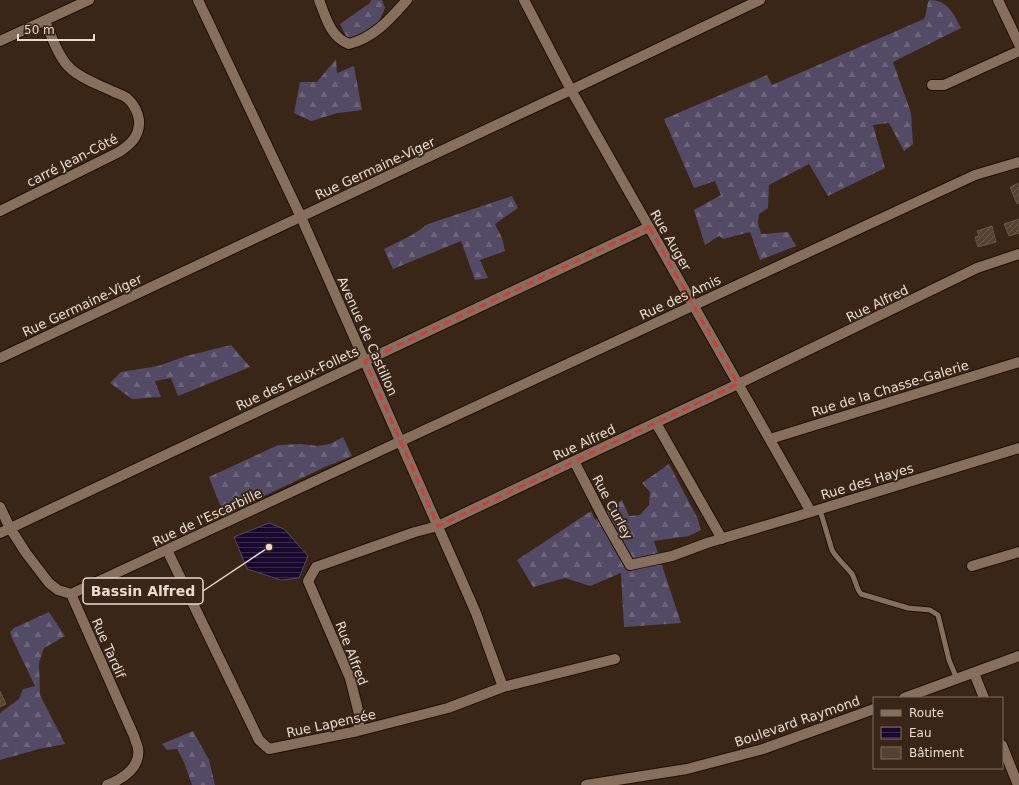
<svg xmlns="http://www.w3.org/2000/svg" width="1019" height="785" viewBox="0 0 1019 785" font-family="'DejaVu Sans',sans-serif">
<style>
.forest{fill:url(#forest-firs)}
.water{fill:url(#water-rules);stroke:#57475f}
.building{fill:url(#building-hatch);stroke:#6a5443}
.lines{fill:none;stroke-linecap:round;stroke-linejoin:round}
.lane-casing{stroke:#200f02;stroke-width:7}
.street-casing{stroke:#200f02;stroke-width:12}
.secondary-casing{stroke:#200f02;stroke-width:12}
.lane{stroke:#866f5d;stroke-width:5}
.street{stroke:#866f5d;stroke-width:10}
.secondary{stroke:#866f5d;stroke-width:10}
.marked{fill:none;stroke:#d83a39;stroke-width:3;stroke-dasharray:8 5;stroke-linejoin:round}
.labels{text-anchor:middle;stroke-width:4;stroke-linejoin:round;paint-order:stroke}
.street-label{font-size:13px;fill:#e8dbd1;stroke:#392616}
.leader{fill:none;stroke:#e8dbd1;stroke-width:1.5}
.callout-dot{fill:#e8dbd1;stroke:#392616;stroke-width:1.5}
.callout{fill:#392616;stroke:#e8dbd1;stroke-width:1.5}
.callout-label{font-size:14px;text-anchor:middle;font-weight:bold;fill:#e8dbd1}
</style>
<defs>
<pattern id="forest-firs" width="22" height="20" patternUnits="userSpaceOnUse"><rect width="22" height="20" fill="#534b66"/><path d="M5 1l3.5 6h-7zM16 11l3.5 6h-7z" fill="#6c647b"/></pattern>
<pattern id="water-rules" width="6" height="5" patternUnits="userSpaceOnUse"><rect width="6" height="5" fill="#19082e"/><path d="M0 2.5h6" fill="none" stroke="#3a2b4b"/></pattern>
<pattern id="building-hatch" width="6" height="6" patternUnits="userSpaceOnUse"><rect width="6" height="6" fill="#554130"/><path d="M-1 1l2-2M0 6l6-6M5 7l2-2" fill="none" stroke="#6d5c4d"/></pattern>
</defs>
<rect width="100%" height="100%" fill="#392616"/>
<path class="forest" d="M371 0H382L385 8C376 31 371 31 349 42L340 24 370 3Z
M929 0C948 0 953 13 961 28L893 62 911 113 913 144 904 151 889 123 873 125 885 168 828 196 809 164 769 185 768 208 759 214 758 223 761 234 788 232 796 246 760 260 750 232 723 239 719 236 705 245 694 210 721 195 715 181 694 188 664 119 767 75 772 85 924 19C927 13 926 7 929 0Z
M336 59 337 73 354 66 362 110 338 113 311 121 294 113 300 82H317Z
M512 196 518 208 495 224 502 238 505 251 480 260 488 278 475 280 461 241 393 269 384 249 412 235 428 224Z
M231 345 250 367 178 396 171 378 155 381 161 397 132 399 110 383 121 372 158 366 186 356Z
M343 437 352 456 325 467 224 515 209 477 278 445 301 444 318 446 330 444Z
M669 464 697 517 701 530 689 536 654 541 681 623 624 627 621 573 590 586 565 578 533 587 517 560 591 511 595 520 622 500 629 516 640 515 649 505 650 492 642 483Z
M49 612 65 636 44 648 39 663 40 695 65 744 39 749 0 760V713L19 699 23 689 35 686 12 638 10 632 14 628Z
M193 731 209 760 215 785H192L184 762 177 749 167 750 162 744Z"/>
<path class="water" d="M269 523 284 529 308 556 299 578 281 580 247 569 234 537Z"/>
<path class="building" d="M1019 183V203L1017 204 1010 187Z
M1019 219V233L1009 236 1004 224Z
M992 226 996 242 978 247 975 237 979 236 977 231Z
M0 691 6 704 0 707Z"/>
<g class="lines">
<g class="lane-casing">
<path id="lane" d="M820 510 832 550C837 559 846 566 852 574 856 581 856 588 861 594L908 608 930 610 938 615 949 660 957 679"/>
</g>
<g class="street-casing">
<path id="street" d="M198 0 301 217 458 572 476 613 503 687
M319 0C326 17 330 37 349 44 374 38 390 19 407 0
M524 0 571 90 811 512
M998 0 1019 44
M0 41 89 0
M932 85H944L1019 51
M0 211 119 152C131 144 140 136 139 120 138 113 134 104 128 99 125 96 119 94 114 92 100 85 83 80 71 69 59 59 51 35 45 21
M0 358 571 90 760 0
M656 423 722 539
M770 439 1019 362
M574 461 605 521 630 565 672 556 707 543 811 512 1019 448
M0 507 10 528 26 553 49 583 58 590 71 594 134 736C135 740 137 744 138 748 141 767 123 779 107 785
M0 533 649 227
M167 550 259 740 269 749 358 731 448 708 503 687 615 659
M972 566 1019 552
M71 594 975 175 1019 162
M974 673 984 698
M358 731 360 718 350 678 308 581 316 567 415 532 438 526 574 461 738 384 977 268 1019 254
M1002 745 1018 785"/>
</g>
<g class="secondary-casing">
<path id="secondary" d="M904 698 1019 656
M586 785 687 769 763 749 874 709"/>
</g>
<use href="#lane" class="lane"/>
<use href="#street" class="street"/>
<use href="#secondary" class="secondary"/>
</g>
<path class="marked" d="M649 227 738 384 438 526 365 361Z"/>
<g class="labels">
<g class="street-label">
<text transform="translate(72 160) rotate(-27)" y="5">carré Jean-Côté</text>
<text transform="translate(375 168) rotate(-25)" y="5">Rue Germaine-Viger</text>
<text transform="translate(671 240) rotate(60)" y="5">Rue Auger</text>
<text transform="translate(680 297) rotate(-25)" y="5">Rue des Amis</text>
<text transform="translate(877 303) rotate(-26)" y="5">Rue Alfred</text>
<text transform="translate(82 305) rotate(-25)" y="5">Rue Germaine-Viger</text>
<text transform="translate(368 336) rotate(66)" y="5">Avenue de Castillon</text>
<text transform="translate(297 378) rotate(-25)" y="5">Rue des Feux-Follets</text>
<text transform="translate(890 388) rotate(-17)" y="5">Rue de la Chasse-Galerie</text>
<text transform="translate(584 442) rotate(-25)" y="5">Rue Alfred</text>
<text transform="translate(867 481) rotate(-17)" y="5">Rue des Hayes</text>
<text transform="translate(613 507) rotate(62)" y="5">Rue Curley</text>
<text transform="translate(207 517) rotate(-25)" y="5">Rue de l'Escarbille</text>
<text transform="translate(109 648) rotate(66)" y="5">Rue Tardif</text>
<text transform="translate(352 653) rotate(69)" y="5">Rue Alfred</text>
<text transform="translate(797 721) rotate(-19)" y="5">Boulevard Raymond</text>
<text transform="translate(331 723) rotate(-12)" y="5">Rue Lapensée</text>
</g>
</g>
<path class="leader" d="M269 547L203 591"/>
<circle class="callout-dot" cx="269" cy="547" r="4"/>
<rect class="callout" x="83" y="578" width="120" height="26" rx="4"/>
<g class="callout-label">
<text x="143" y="596">Bassin Alfred</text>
</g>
<rect x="873" y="697" width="130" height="72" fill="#392616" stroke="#7f6e61"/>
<rect x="881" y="710" width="20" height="6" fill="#866f5d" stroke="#7f6e61"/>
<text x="909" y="717" font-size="12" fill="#e8dbd1">Route</text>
<rect x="881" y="727" width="20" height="12" fill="url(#water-rules)" stroke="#7f6e61"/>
<text x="909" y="737" font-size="12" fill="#e8dbd1">Eau</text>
<rect x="881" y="747" width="20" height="12" fill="#554130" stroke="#7f6e61"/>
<text x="909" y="757" font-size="12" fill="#e8dbd1">Bâtiment</text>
<path d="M18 34v6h76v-6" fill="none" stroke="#e8dbd1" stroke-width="2"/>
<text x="24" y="34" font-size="12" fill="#e8dbd1" stroke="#392616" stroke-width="3" paint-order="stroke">50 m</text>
</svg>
